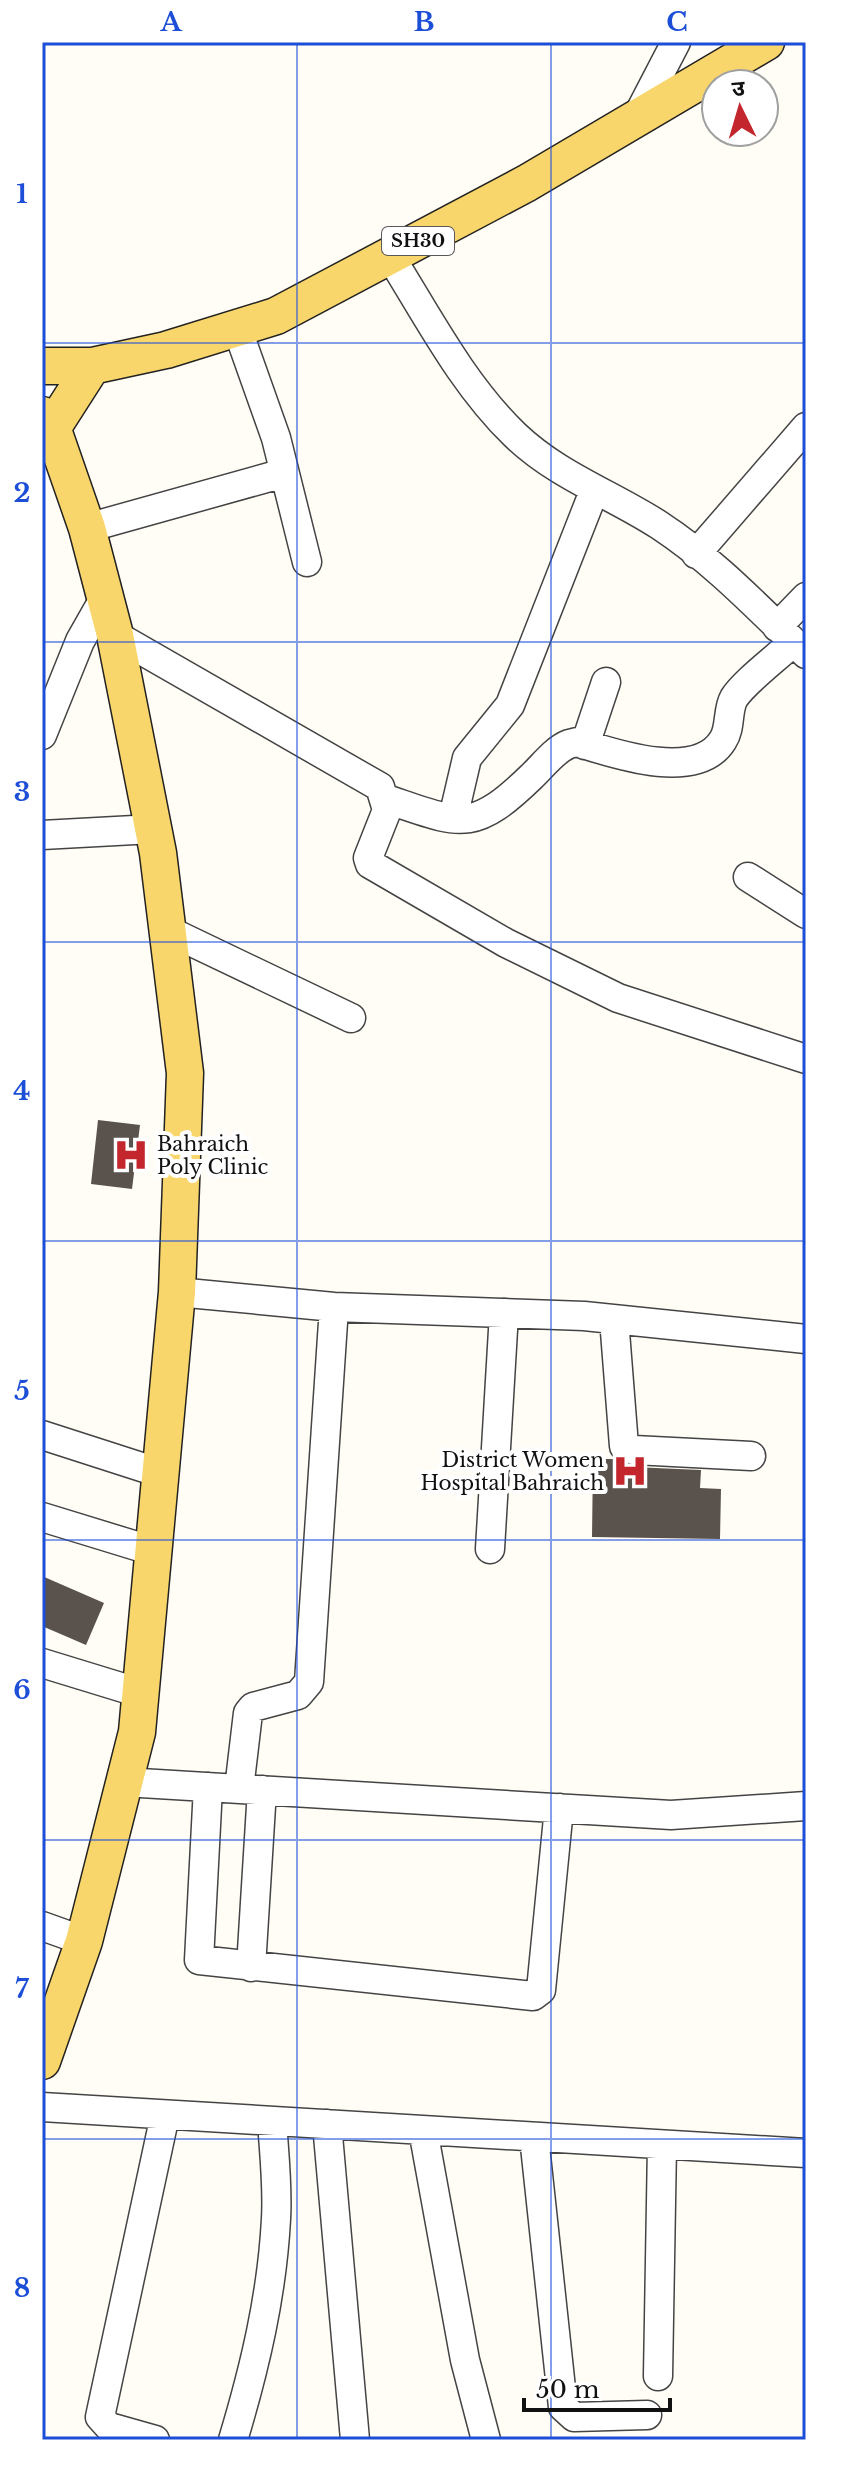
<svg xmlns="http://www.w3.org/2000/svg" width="848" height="2482" viewBox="0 0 848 2482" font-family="'Libre Baskerville','Noto Sans Devanagari',serif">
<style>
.building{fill:#5a524d}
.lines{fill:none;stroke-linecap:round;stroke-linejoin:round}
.minor-casing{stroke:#444;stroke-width:31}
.major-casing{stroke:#222;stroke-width:39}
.minor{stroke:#fff;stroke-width:28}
.major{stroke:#f9d66b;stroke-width:36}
.grid{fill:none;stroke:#1d4ed8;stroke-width:2;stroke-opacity:0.55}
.labels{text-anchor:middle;stroke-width:8;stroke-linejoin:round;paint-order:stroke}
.shield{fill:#fff;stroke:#585858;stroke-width:2}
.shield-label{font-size:18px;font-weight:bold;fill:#111}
.poi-label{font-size:20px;fill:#111;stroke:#fff;text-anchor:start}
.neatline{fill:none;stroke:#1d4ed8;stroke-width:3}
.grid-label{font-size:26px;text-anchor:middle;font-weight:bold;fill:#1d4ed8}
</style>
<rect width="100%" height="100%" fill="#fffdf5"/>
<path class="building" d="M98 1120 140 1125 132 1189 91 1184Z
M593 1459H614L633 1467 701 1470 700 1488 721 1489 720 1539 592 1537Z
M42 1576 104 1603 86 1645 42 1626Z"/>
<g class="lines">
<g class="minor-casing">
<path id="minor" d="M636 119 676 42
M390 256C428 317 463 385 515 435 558 476 611 494 659 525 714 561 759 609 806 654
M237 328 276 438 307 562
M87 528 284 473
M696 554 806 427
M777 627 806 597
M115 635 380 787 387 810 368 858 370 864 506 943 618 998 806 1059
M42 735 80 641 105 597
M585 745 606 682
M386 799C461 824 472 834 531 777 543 766 554 750 569 744L577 742C612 753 697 783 723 740 731 728 727 710 734 698 745 681 778 657 793 642
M453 818 467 758 510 705 594 491
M42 835 153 829
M748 877 806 914
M167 930 351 1018
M177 1292 334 1307 584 1316 806 1339
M614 1319 624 1446 634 1450 751 1456
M42 1435 160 1473
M42 1517 153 1551
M490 1549 504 1313
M42 1663 140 1693
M124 1782 671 1815 806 1806
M208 1787 199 1960 533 1996 541 1990 559 1808
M239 1789 248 1713 253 1707 298 1695 309 1682 334 1307
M42 1926 84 1941
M251 1967 262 1790
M42 2107 806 2153
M327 2124 355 2440
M423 2130 465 2360 486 2440
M534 2137 563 2407 574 2417 647 2415
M658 2376 662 2145
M155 2440 109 2427 100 2417 165 2115
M233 2440C255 2367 272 2295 276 2219 278 2186 274 2153 272 2121"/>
</g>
<g class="major-casing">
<path id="major" d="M42 366H92L166 350 276 316 527 183 766 42
M42 415 54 433 87 528 115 635 158 853 185 1073 177 1292 137 1732 84 1941 42 2061
M51 430 92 366"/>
</g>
<use href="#minor" class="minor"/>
<use href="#major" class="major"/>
</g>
<path class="grid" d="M297 42V2440M551 42V2440M42 343H806M42 642H806M42 942H806M42 1241H806M42 1540H806M42 1840H806M42 2139H806"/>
<defs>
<g id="hospital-bare" transform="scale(2.76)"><path d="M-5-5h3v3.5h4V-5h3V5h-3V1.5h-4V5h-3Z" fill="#c4262e" stroke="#fff" stroke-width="2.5" paint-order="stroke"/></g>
</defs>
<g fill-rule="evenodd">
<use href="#hospital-bare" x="131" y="1155"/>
<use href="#hospital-bare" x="630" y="1471"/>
</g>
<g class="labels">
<rect class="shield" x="382" y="227" width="72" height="28" rx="6"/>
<g class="shield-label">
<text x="418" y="247">SH30</text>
</g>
<g class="poi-label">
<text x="157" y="1151">Bahraich<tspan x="157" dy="23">Poly Clinic</tspan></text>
<text x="604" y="1467" text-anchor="end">District Women<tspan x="604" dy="23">Hospital Bahraich</tspan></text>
</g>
</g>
<rect width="848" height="2482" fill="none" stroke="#ffffff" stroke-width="88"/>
<g transform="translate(740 108) rotate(355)"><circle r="38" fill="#ffffff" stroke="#a0a0a0" stroke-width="2"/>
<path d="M0-6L14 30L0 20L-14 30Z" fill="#c4262e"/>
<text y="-12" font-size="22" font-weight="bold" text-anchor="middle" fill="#111111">उ</text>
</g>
<path d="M524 2398v12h146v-12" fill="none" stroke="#111111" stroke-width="4"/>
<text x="536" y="2398" font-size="24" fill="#111111" stroke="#ffffff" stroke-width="6" paint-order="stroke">50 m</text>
<rect x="44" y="44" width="760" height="2394" class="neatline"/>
<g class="grid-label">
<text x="171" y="31">A</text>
<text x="424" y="31">B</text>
<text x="677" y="31">C</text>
<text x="22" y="203">1</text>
<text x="22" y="502">2</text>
<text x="22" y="801">3</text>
<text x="22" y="1100">4</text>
<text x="22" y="1400">5</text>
<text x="22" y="1699">6</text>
<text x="22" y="1998">7</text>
<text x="22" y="2297">8</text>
</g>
</svg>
